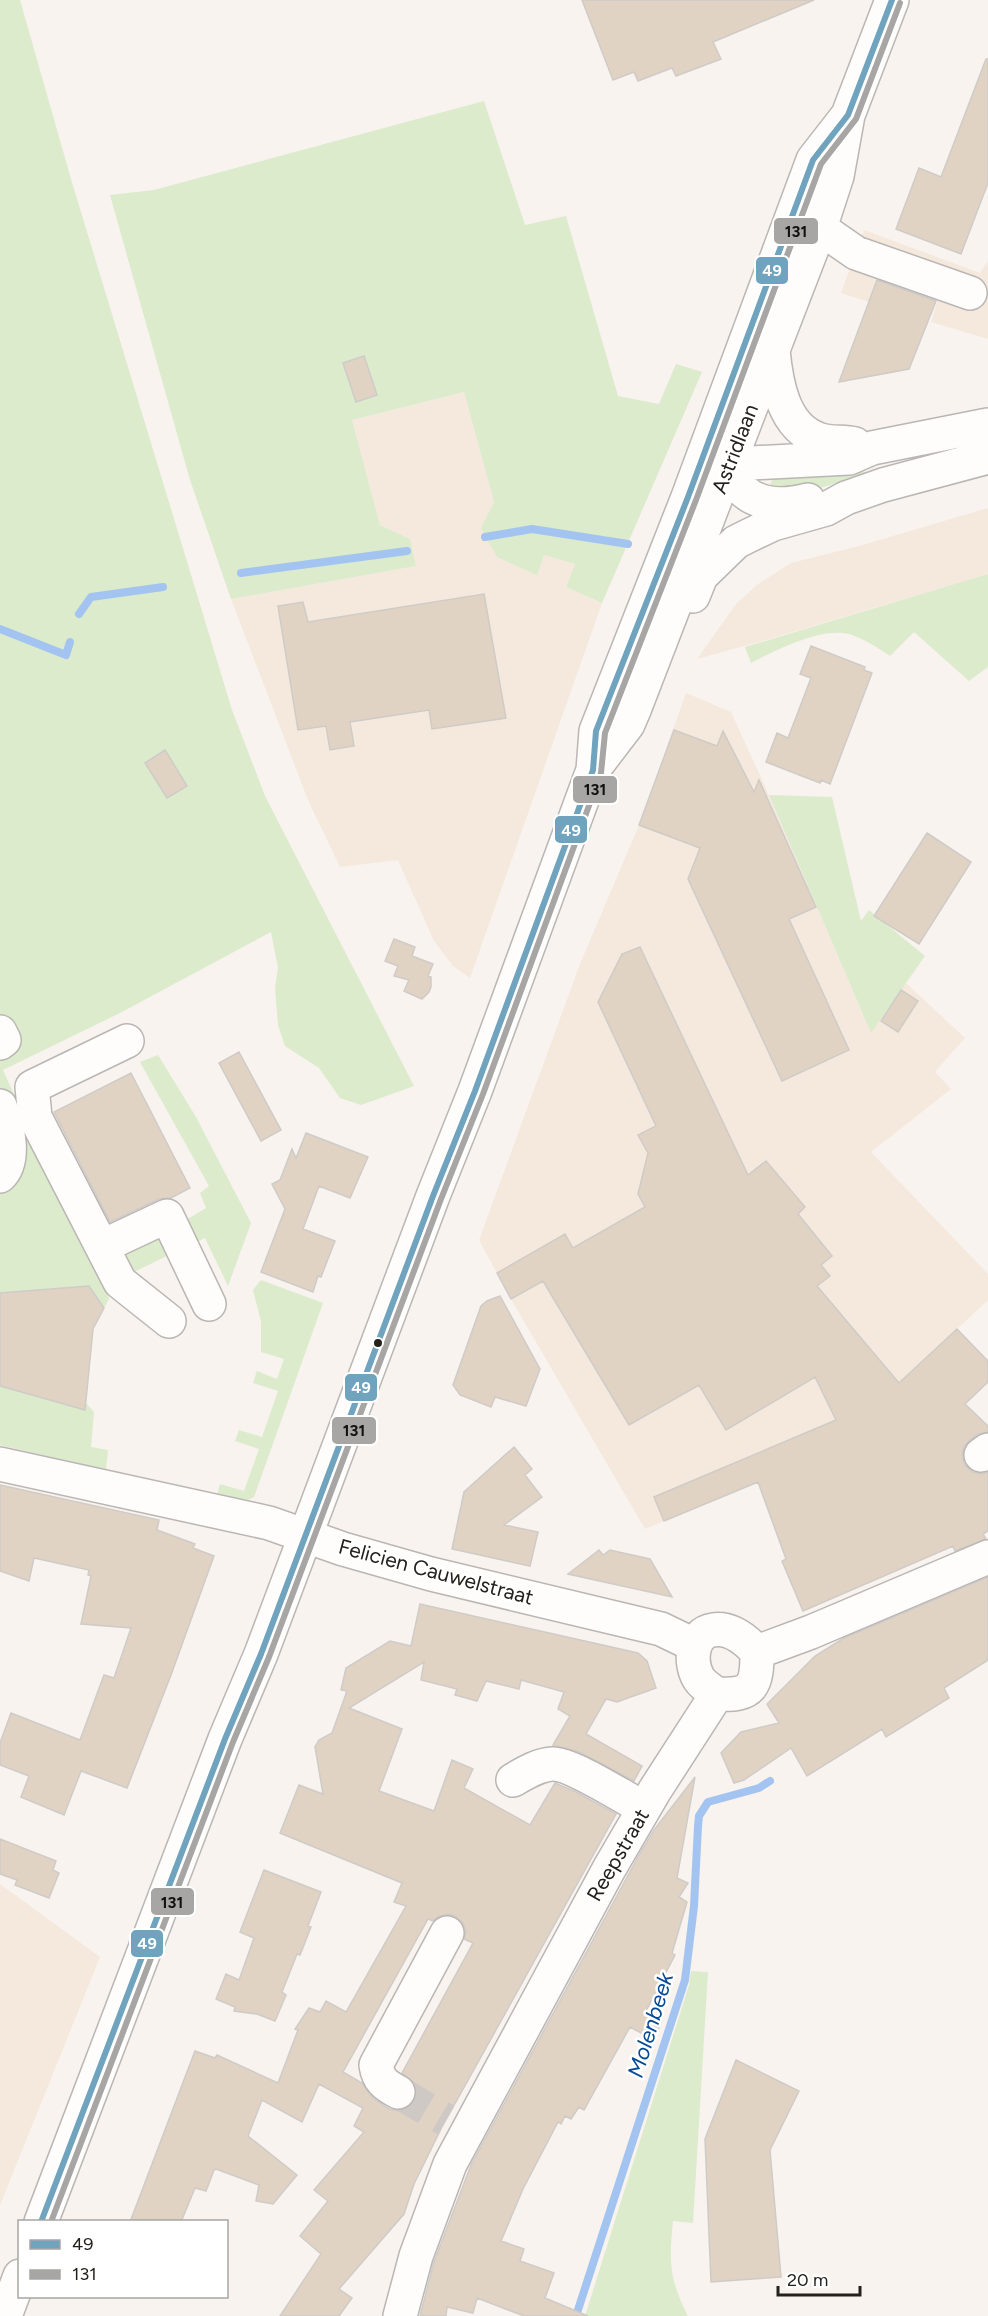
<svg xmlns="http://www.w3.org/2000/svg" width="988" height="2316" viewBox="0 0 988 2316" font-family="Figtree,sans-serif">
<style>
.commercial{fill:#f5e9dd}
.green{fill:#dbebcc}
.lines{fill:none;stroke-linecap:round;stroke-linejoin:round}
.stream{stroke:#a3c4f0;stroke-width:8}
.building{fill:#e1d3c4;stroke:#cfcbc7;stroke-width:1.5;fill-rule:evenodd}
.minor-tunnel{stroke:#cec9c4;stroke-width:33;stroke-dasharray:33 16;stroke-linecap:butt}
.minor-casing{stroke:#bab6b3;stroke-width:36}
.major-casing{stroke:#bab6b3;stroke-width:36}
.minor{stroke:#fefdfc;stroke-width:33}
.major{stroke:#fefdfc;stroke-width:33}
.bus-1-casing{stroke:#fff;stroke-width:10}
.bus-2-casing{stroke:#fff;stroke-width:10}
.bus-1{stroke:#70a3bd;stroke-width:6}
.bus-2{stroke:#a7a6a5;stroke-width:6}
.bus-dot{fill:#24211d;stroke:#fff;stroke-width:2}
.labels{text-anchor:middle;stroke-width:5;stroke-linejoin:round;paint-order:stroke}
.street-label{font-size:21px;fill:#24211d;stroke:#fff}
.water-label{font-size:22px;font-style:italic;fill:#064a95;stroke:#fff}
.line-badge{stroke:#fff;stroke-width:2}
.badge-label{font-size:16px;text-anchor:middle;font-weight:bold;fill:#fff}
.pale-badge-label{font-size:16px;text-anchor:middle;font-weight:bold;fill:#111}
</style>
<rect width="100%" height="100%" fill="#f8f3ee"/>
<path class="commercial" d="M864 230 980 273 988 261V339L931 322 938 299 878 279 869 302 841 293Z
M464 392 494 502 482 528 536 575 544 555 575 564 566 587 602 603 470 978 453 966 434 941 398 860 340 867 308 800 231 599 416 566 410 539 380 525 352 420Z
M988 508V574L766 640 697 659 736 604 758 584 791 563 859 546Z
M686 693 731 712 769 795 871 1033 906 983 965 1038 935 1072 951 1089 871 1152 988 1274V1300L899 1383 862 1409 654 1497 664 1521 645 1529 511 1299 479 1240 580 964 639 825Z
M0 1884 100 1957 0 2205Z"/>
<path class="green" d="M0 0H20L71 179 232 710 265 796 414 1086 361 1105 340 1098 319 1068 285 1046 278 1025 275 988 278 968 271 932 120 1013 3 1070 80 1240 107 1291 109 1299 104 1308 89 1286 0 1293Z
M484 101 525 225 566 216 618 396 659 404 676 364 702 372 602 603 566 587 575 564 544 555 537 575 497 557 481 528 494 502 464 392 352 420 380 525 410 539 416 566 231 599 190 480 110 195 154 190Z
M852 468 868 473 798 495 767 492 776 471Z
M988 574V667L969 681 914 632 890 656C877 647 864 639 849 634 821 627 776 650 751 663L745 647Z
M769 795 832 797 861 921 869 910 925 956 871 1033Z
M158 1055 196 1117 251 1223 228 1286 205 1238 190 1245 181 1223 206 1208 200 1193 209 1186 140 1062Z
M165 1233 175 1252 134 1272 125 1252Z
M261 1280 323 1303 254 1497 248 1500 217 1495 220 1484 244 1491 259 1449 235 1441 239 1430 262 1437 278 1391 253 1383 257 1371 277 1379 284 1359 261 1352V1321L253 1290Z
M0 1386 85 1410 86 1403 94 1412 91 1447 108 1450 106 1470 0 1445Z
M691 1971 708 1972 693 2223 673 2221C669 2262 669 2279 688 2316H585L689 1985Z"/>
<g class="lines">
<path class="stream" d="M485 537 532 529 628 544
M241 573 407 551
M79 614 91 597 163 587
M0 629 66 655 70 642
M576 2316 685 1980 694 1906 698 1826 699 1816 708 1802 759 1788 770 1781"/>
</g>
<path class="building" d="M582 0H814L713 42 721 59 676 76 672 68 638 81 634 72 613 80Z
M986 59H988V183L961 254 896 229 919 168 941 177Z
M877 280 936 301 909 369 839 382Z
M364 356 377 395 356 402 343 363Z
M484 594 506 718 432 729 429 710 350 722 354 746 330 750 326 726 298 730 278 606 303 602 308 622Z
M811 646 865 667 864 670 872 673 830 784 821 780 820 783 766 762 777 733 788 738 811 678 800 674Z
M674 730 717 746 723 731 754 792 759 780 816 907 789 919 849 1050 782 1081 688 879 700 848 639 825Z
M165 750 187 786 167 798 145 763Z
M927 833 971 862 919 944 874 916Z
M394 939 415 947 412 956 433 964 428 976 431 977V987L429 992 422 999 404 991 409 980 394 976 398 966 385 961Z
M640 947 748 1175 766 1161 805 1207 798 1214 832 1256 821 1265 830 1276 817 1286 899 1383 957 1329 988 1361V1382L965 1404 988 1426V1432L978 1434 970 1440 964 1447 962 1456 965 1465 973 1472 982 1474 988 1472V1531L983 1534 986 1539 955 1551 953 1546 803 1611 782 1561 786 1559 758 1482 664 1521 654 1497 836 1420 815 1377 726 1430 699 1385 629 1425 543 1281 511 1299 497 1273 565 1234 573 1248 645 1207 638 1194 648 1153 638 1135 656 1126 598 1002 622 954Z
M901 990 918 1001 898 1032 881 1021Z
M239 1052 281 1130 261 1141 219 1063Z
M131 1073 190 1188 171 1198 159 1199 110 1222 54 1112Z
M306 1133 368 1157 350 1198 319 1186 303 1229 335 1241 321 1277 318 1276 313 1292 261 1272 285 1209 272 1184 280 1180 292 1149 296 1158Z
M89 1286 104 1308 93 1329 85 1410 0 1386V1293Z
M500 1296 540 1369 526 1406 495 1397 491 1407 460 1395 453 1385 481 1306 487 1301Z
M514 1447 532 1469 525 1475 542 1497 504 1525 538 1532 530 1566 452 1549 464 1492Z
M0 1485 159 1520 157 1530 195 1544 193 1548 214 1556 171 1675 127 1788 81 1771 64 1815 21 1797 29 1776 0 1765V1743L11 1713 80 1740 104 1675 114 1678 131 1628 81 1624 91 1576 88 1575 89 1570 34 1558 29 1581 0 1571Z
M599 1550 603 1555 610 1550 650 1559 672 1597 568 1574Z
M988 1577V1660L944 1688 949 1698 886 1737 882 1729 807 1776 791 1748 744 1780 734 1783 721 1753 741 1732 779 1723 767 1704 815 1656 844 1638Z
M420 1604 638 1653 647 1661 656 1688 617 1702 606 1699 586 1734 642 1766 634 1781 579 1752 553 1745 570 1716 558 1709 564 1692 521 1680 519 1689 486 1681 477 1701 455 1695 457 1689 421 1680 424 1662 349 1708 402 1729 379 1791 434 1811 452 1760 473 1769 464 1788 530 1825 555 1783 576 1792 616 1814 442 2127 414 2184 404 2214 339 2289 352 2298 339 2316H280L321 2254 300 2236 328 2201 314 2190 364 2132 354 2126 363 2108 319 2084 302 2122 262 2100 248 2136 297 2175 273 2204 256 2201 259 2185 216 2169 214 2170 206 2191 195 2188 181 2222H130L195 2051 215 2058 217 2055 278 2083 298 2030 295 2029 309 2008 320 2012 326 2001 346 2012 406 1906 394 1902 402 1883 280 1833 299 1785 323 1794 315 1747 319 1740 332 1733 347 1691 341 1690 346 1668 390 1641 411 1646ZM447 1914 455 1916 463 1923 466 1932 464 1939 473 1943 402 2073 414 2083 417 2092 415 2101 407 2108 399 2111 389 2109 373 2098 362 2083 343 2072 428 1919 433 1921 438 1917Z
M695 1777 677 1878 688 1883 679 1897 687 1902 672 1953 675 1955 646 2011 662 2020 654 2040 630 2027 584 2110 579 2107 571 2119 565 2116 561 2124 558 2122 523 2189 501 2241 524 2249 520 2261 554 2273 545 2298 588 2316H524L477 2298 473 2313 447 2307 446 2316H420L434 2262 471 2165 639 1855 654 1830Z
M0 1839 56 1861 53 1870 59 1873 49 1898 15 1885 17 1880 0 1874Z
M264 1870 321 1892 308 1926 311 1927 300 1955 297 1954 282 1992 286 1995 275 2021 257 2014 234 2011 235 2007 216 1999 226 1974 239 1980 254 1938 240 1932Z
M736 2060 799 2091 770 2150 781 2277 711 2282 705 2139Z"/>
<g class="lines">
<path class="minor-tunnel" d="M398 2092 446 2120"/>
<g class="minor-casing">
<path id="minor" d="M820 228 856 253 970 293
M0 1032 4 1040 0 1043
M127 1041 32 1087 35 1117 120 1282 169 1321
M0 1106C7 1124 17 1160 0 1176
M103 1246 167 1216 209 1304
M981 1455 988 1450
M0 1464 269 1523 343 1549 431 1574 661 1629 694 1645
M757 1652 811 1632 988 1557
M717 1694C711 1690 703 1685 699 1679 689 1663 691 1633 713 1630 731 1627 746 1640 757 1652
M717 1694C753 1696 757 1686 757 1652
M513 1780C525 1773 538 1765 552 1764 571 1763 624 1798 644 1808
M398 2092C385 2085 378 2080 376 2065L447 1933
M400 2316 416 2256 450 2164 609 1869 655 1790 717 1694"/>
</g>
<g class="major-casing">
<path id="major" d="M773 350C776 382 783 427 818 439 830 444 843 441 855 444
M726 451C731 499 766 511 808 500
M710 472 751 463 849 458 872 448 988 425
M693 596 701 576 736 542 748 536 773 524 826 509 846 498 883 485 988 457
M593 770 628 724 634 710 820 228 837 176 848 115 892 0
M41 2222 225 1739 261 1654 433 1196 475 1091 593 770 596 731 688 497 813 160 848 115
M5 2316 20 2276"/>
</g>
<use href="#minor" class="minor"/>
<use href="#major" class="major"/>
<g class="bus-1-casing">
<path id="bus-1" d="M41 2222 225 1739 261 1654 433 1196 475 1091 593 770 596 731 688 497 813 160 848 115 892 0"/>
</g>
<g class="bus-2-casing">
<path id="bus-2" d="M51 2222 233 1742 269 1657 441 1199 483 1094 601 773 605 733 696 500 821 164 856 119 900 3"/>
</g>
<use href="#bus-1" class="bus-1"/>
<use href="#bus-2" class="bus-2"/>
</g>
<circle class="bus-dot" cx="378" cy="1343" r="5"/>
<g class="labels">
<g class="street-label">
<text transform="translate(735 449) rotate(-69)" y="7">Astridlaan</text>
<text transform="translate(436 1572) rotate(15)" y="7">Felicien Cauwelstraat</text>
<text transform="translate(618 1855) rotate(-60)" y="7">Reepstraat</text>
</g>
<g class="water-label">
<text transform="translate(650 2025) rotate(-73)" y="8">Molenbeek</text>
</g>
</g>
<g class="line-badge">
<rect x="773" y="217" width="46" height="28" rx="6" fill="#a7a6a5"/>
<rect x="755" y="256" width="34" height="29" rx="6" fill="#70a3bd"/>
<rect x="572" y="775" width="46" height="29" rx="6" fill="#a7a6a5"/>
<rect x="554" y="815" width="34" height="29" rx="6" fill="#70a3bd"/>
<rect x="344" y="1373" width="34" height="29" rx="6" fill="#70a3bd"/>
<rect x="331" y="1416" width="46" height="29" rx="6" fill="#a7a6a5"/>
<rect x="150" y="1887" width="45" height="29" rx="6" fill="#a7a6a5"/>
<rect x="130" y="1929" width="34" height="29" rx="6" fill="#70a3bd"/>
</g>
<g class="badge-label">
<text x="772" y="276">49</text>
<text x="571" y="836">49</text>
<text x="361" y="1393">49</text>
<text x="147" y="1949">49</text>
</g>
<g class="pale-badge-label">
<text x="796" y="237">131</text>
<text x="595" y="795">131</text>
<text x="354" y="1436">131</text>
<text x="172" y="1908">131</text>
</g>
<rect x="18" y="2220" width="210" height="78" fill="#ffffff" stroke="#a7a6a5" stroke-width="1.5"/>
<rect x="30" y="2240" width="30" height="9" fill="#70a3bd" stroke="#a7a6a5" stroke-width="1.5"/>
<text x="72" y="2250" font-size="18" fill="#24211d">49</text>
<rect x="30" y="2270" width="30" height="9" fill="#a7a6a5" stroke="#a7a6a5" stroke-width="1.5"/>
<text x="72" y="2280" font-size="18" fill="#24211d">131</text>
<path d="M778 2286v9h82v-9" fill="none" stroke="#24211d" stroke-width="3"/>
<text x="787" y="2286" font-size="18" fill="#24211d" stroke="#ffffff" stroke-width="4.5" paint-order="stroke">20 m</text>
</svg>
